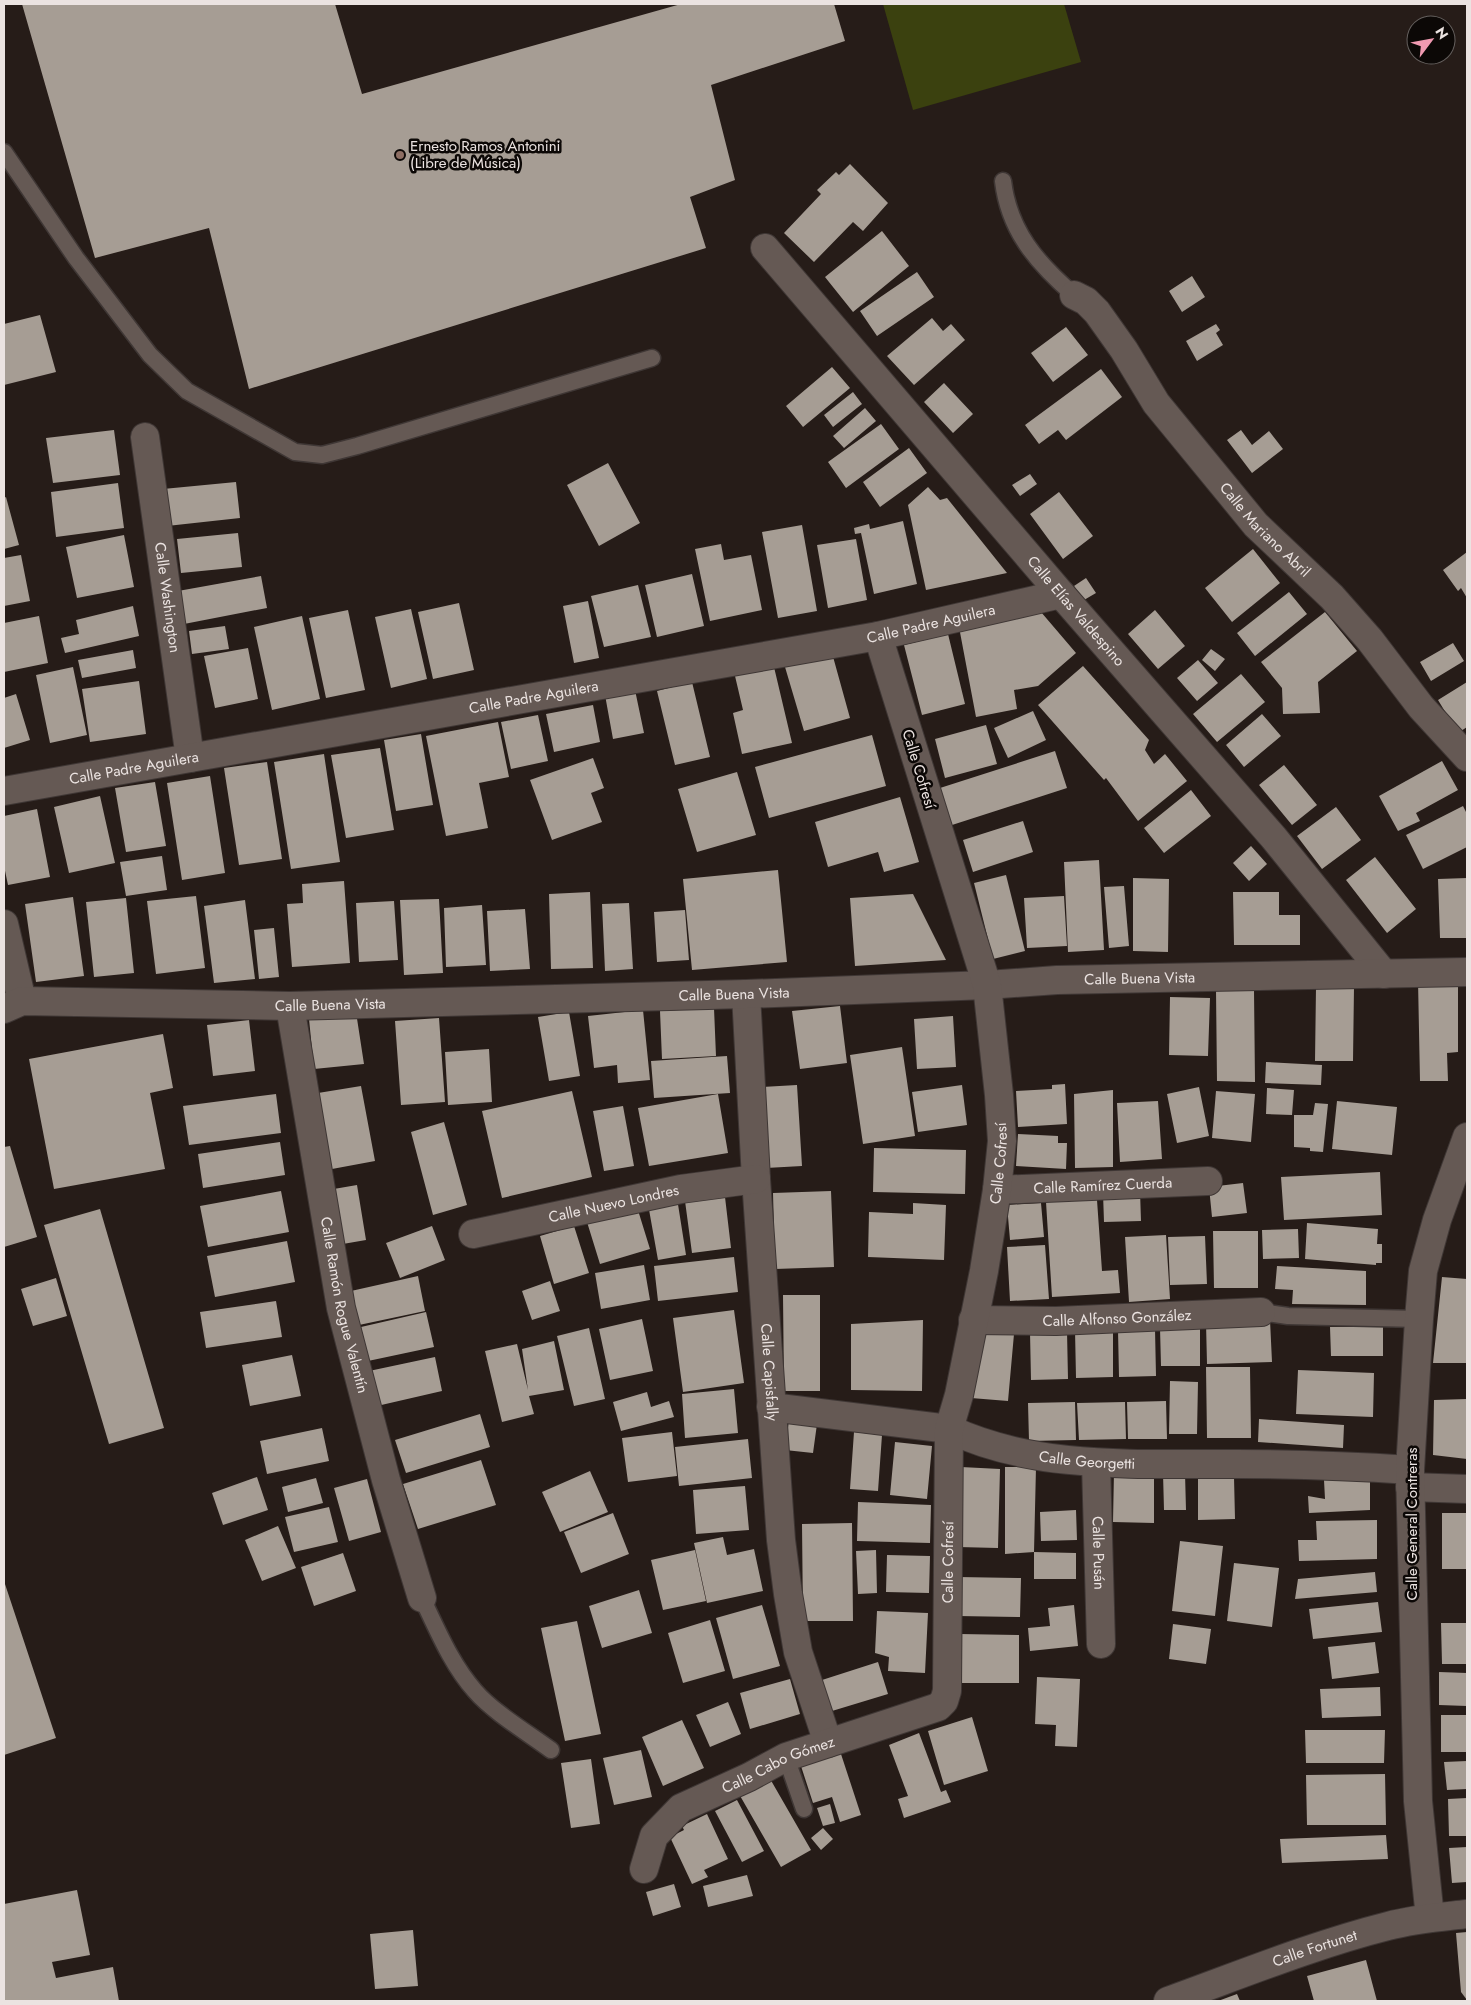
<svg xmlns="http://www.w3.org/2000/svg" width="1471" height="2005" viewBox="0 0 1471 2005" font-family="Jost,sans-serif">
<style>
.green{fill:#3b410f}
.building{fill:#a69d94}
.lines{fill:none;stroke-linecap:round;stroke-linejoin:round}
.lane-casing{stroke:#3f3735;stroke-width:19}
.street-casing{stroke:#3f3735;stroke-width:30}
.lane{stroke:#655954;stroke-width:16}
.street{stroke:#655954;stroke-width:28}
.education-dot{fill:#8d6e63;stroke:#0c0806;stroke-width:2}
.labels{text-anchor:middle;stroke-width:5;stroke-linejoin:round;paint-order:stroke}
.poi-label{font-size:15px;fill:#ebe3e1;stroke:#0c0806;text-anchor:start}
.street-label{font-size:15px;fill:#ebe3e1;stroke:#0c0806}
</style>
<rect width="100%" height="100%" fill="#261c18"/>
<path class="green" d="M883 4H1064L1081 62 913 110Z"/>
<path class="building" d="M22 4H335L362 94 681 4H834L845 41 711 85 735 180 690 197 706 248 249 389 209 228 95 258Z
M850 164 888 203 863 231 853 222 814 262 784 233 821 194 817 190 836 172 839 175Z
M882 231 909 266 853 312 825 277Z
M917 272 934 297 877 336 860 311Z
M1192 276 1205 297 1182 312 1169 291Z
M40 315 56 372 4 385V324Z
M932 318 943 331 951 324 965 340 914 385 887 356Z
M1216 324 1220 330 1216 333 1223 345 1197 361 1186 341Z
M1066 327 1088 355 1053 382 1031 353Z
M832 367 850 388 803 427 786 406Z
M1101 369 1122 397 1066 440 1058 430 1039 444 1025 425Z
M944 383 973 414 953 433 924 402Z
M853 392 862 404 833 427 824 415Z
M865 408 876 421 844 448 833 436Z
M881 424 899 449 846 488 828 462Z
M114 430 120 475 53 483 46 438Z
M1241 430 1252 445 1269 431 1283 449 1252 473 1227 440Z
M909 448 927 473 880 507 863 482Z
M608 463 640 523 599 546 567 485Z
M1030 474 1037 484 1020 496 1012 485Z
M236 482 240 518 167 526 163 489Z
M118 483 124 528 56 537 51 492Z
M928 487 940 500 947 498 1007 573 926 590 908 505Z
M1059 492 1093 536 1063 559 1030 514Z
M6 497 19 545 4 549V498Z
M903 521 917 584 874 594 861 533 855 534 854 528 869 524 870 529Z
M802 525 817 611 778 618 762 532Z
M238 533 242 567 181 573 177 539Z
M124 535 134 587 77 598 66 547Z
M856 539 867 600 828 608 817 545Z
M721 544 724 560 751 555 762 610 710 621 695 549Z
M1253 549 1280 583 1232 622 1205 588Z
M1467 552V598L1461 588 1458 591 1443 570Z
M21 555 30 601 4 606V558Z
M692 574 704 626 657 637 645 585Z
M261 576 267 608 184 624 178 591Z
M1086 578 1096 593 1084 600 1074 586Z
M638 585 651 637 604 647 591 596Z
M1289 592 1307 614 1255 656 1237 633Z
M588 601 599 658 574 663 563 606Z
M459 603 474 670 433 679 418 612Z
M133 606 139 636 65 653 61 638 79 634 76 620Z
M411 609 427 679 391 688 375 617Z
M348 610 365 690 326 698 309 618Z
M1155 610 1185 646 1158 669 1128 634Z
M1041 612 1076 653 1038 686 1014 690 1017 709 976 717 959 627Z
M1325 612 1357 651 1318 682 1320 713 1283 714 1282 688 1261 662Z
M39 616 48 663 4 672V623Z
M302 616 320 699 272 710 254 627Z
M225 626 229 649 192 654 189 631Z
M948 634 965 704 922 715 904 645Z
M1453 643 1464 661 1431 681 1420 662Z
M248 648 258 699 215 708 204 656Z
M1211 649 1225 659 1215 671 1202 660Z
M133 650 136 668 82 678 78 660Z
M832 653 850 718 804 731 785 667Z
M1198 660 1218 683 1197 701 1177 678Z
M1083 666 1149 740 1145 750 1154 764 1165 754 1187 781 1138 821 1106 778 1104 780 1038 705Z
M73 667 87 735 50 743 36 675Z
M774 667 792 743 742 754 733 713 743 710 735 676Z
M1241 674 1265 702 1217 742 1193 714Z
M139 681 146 734 90 742 82 689Z
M692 682 710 757 675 765 657 691Z
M1467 682V727L1458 733 1438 700Z
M635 690 644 733 613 739 605 695Z
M16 694 30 740 4 748V698Z
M593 705 600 742 554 752 546 714Z
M1033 711 1046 740 1008 758 994 728Z
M1262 714 1281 736 1244 767 1226 745Z
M538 715 548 761 511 769 501 722Z
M498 722 509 777 479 783 488 828 446 836 426 736Z
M986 725 997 764 945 778 935 739Z
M421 734 433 805 396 811 384 740Z
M872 735 886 786 769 818 755 767Z
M380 748 394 830 346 838 331 755Z
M1055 751 1067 788 952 825 940 788Z
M324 754 340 862 291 869 274 762Z
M593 758 604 788 591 793 602 822 552 840 530 780Z
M1442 761 1458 790 1416 813 1420 821 1398 831 1379 796Z
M267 762 282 859 239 865 224 768Z
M1284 765 1317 805 1292 825 1259 785Z
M737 772 756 835 697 852 678 789Z
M210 776 225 873 182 880 167 783Z
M155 782 166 846 126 852 115 788Z
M1191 790 1211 816 1164 853 1144 828Z
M100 796 115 863 69 873 54 807Z
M900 797 919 862 884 872 878 852 828 867 815 822Z
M1463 806 1467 814V847L1423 869 1406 835Z
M1336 807 1361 840 1322 869 1297 836Z
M37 809 50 877 8 885 4 866V816Z
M1023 821 1033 852 973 872 963 840Z
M1251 846 1267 864 1249 881 1233 863Z
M162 856 167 890 126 896 120 862Z
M1375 857 1416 909 1387 933 1346 880Z
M1099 860 1104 950 1068 952 1064 862Z
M778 870 787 962 692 970 683 879Z
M1006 875 1025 951 993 959 974 883Z
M1133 878 1169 879 1168 952 1133 951Z
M1467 878V938H1440L1438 879Z
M344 881 350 963 292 967 287 904 303 903 302 884Z
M1124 886 1129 946 1109 948 1104 887Z
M590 892 593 968 551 969 549 894Z
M1233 892H1279V915H1300V945H1234Z
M913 894 946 960 855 966 850 898Z
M196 896 205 968 156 974 147 901Z
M1064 896 1067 946 1027 948 1024 898Z
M73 897 84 976 36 982 25 904Z
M126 898 134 973 94 977 86 902Z
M439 899 443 973 404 975 400 900Z
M245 900 255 979 214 983 204 906Z
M394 901 398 960 359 962 356 903Z
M629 903 633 969 605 971 602 904Z
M482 905 486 965 446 967 444 908Z
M525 909 530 969 490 971 487 911Z
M685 910 689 960 657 962 654 912Z
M274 928 279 977 259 979 254 930Z
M1418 980 1458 982V1052L1447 1053 1448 1081H1420Z
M1316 987H1354L1353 1061H1315Z
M1216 990H1254L1255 1082 1217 1081Z
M1170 997 1210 998 1208 1056 1169 1055Z
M840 1006 847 1063 800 1069 792 1011Z
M714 1008 716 1056 662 1059 660 1011Z
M643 1010 650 1080 618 1083 617 1065 594 1068 588 1016Z
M356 1012 364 1064 314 1069 309 1019Z
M569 1012 580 1076 549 1081 538 1017Z
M953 1016 956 1067 917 1069 914 1019Z
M439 1018 445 1102 401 1105 395 1021Z
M249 1020 255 1071 213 1076 207 1025Z
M163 1034 173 1088 150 1093 165 1169 54 1189 29 1059Z
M902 1047 915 1136 863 1144 850 1055Z
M489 1049 492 1102 448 1105 445 1052Z
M727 1056 730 1093 654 1098 651 1061Z
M1266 1062 1322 1065 1321 1085 1265 1083Z
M1065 1084 1067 1124 1018 1127 1016 1091 1052 1089V1085Z
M797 1085 802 1166 766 1168 761 1087Z
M962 1085 967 1125 918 1132 912 1092Z
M361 1086 375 1161 332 1169 318 1093Z
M1199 1087 1209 1136 1177 1143 1167 1094Z
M1267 1088 1294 1090 1292 1115 1266 1114Z
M1113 1090V1167L1075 1168 1074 1094Z
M572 1091 592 1177 502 1198 482 1111Z
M1216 1091 1255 1094 1251 1142 1212 1138Z
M276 1094 281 1133 189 1145 183 1106Z
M718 1094 728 1153 649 1166 638 1108Z
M1158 1101 1162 1159 1120 1162 1117 1103Z
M1337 1101 1397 1107 1392 1155 1332 1149Z
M1315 1103 1328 1104 1323 1152 1310 1151V1148L1294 1147V1115H1313Z
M623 1106 634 1166 604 1171 593 1111Z
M444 1122 467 1205 433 1215 411 1132Z
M1018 1134 1058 1136V1143H1067L1066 1169 1016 1166Z
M280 1142 285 1175 203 1188 198 1154Z
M10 1146 37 1237 4 1247V1147Z
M874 1148 966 1150 965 1194 873 1192Z
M1380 1172 1382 1215 1284 1220 1281 1177Z
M1243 1183 1247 1213 1212 1217 1209 1187Z
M357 1185 366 1240 337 1245 328 1190Z
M281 1191 289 1232 208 1247 200 1206Z
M831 1191 834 1267 775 1269 773 1193Z
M1140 1191 1141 1221 1104 1222 1103 1193Z
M725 1197 731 1248 692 1253 685 1201Z
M677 1198 686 1255 658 1260 648 1204Z
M1097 1200 1102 1271 1118 1270 1120 1293 1052 1297 1046 1202Z
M913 1203 946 1205 944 1260 868 1257 869 1212 913 1214Z
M1041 1203 1044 1237 1010 1240 1007 1205Z
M637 1207 650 1249 600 1264 587 1222Z
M100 1209 164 1428 109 1444 44 1225Z
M1307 1223 1378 1229 1377 1244H1382V1263H1376V1265L1305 1259Z
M432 1226 445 1260 400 1278 386 1243Z
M574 1226 589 1273 554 1284 540 1236Z
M1298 1229 1299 1258 1263 1259 1262 1230Z
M1213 1231H1258V1288H1214Z
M1166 1235 1170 1299 1129 1302 1125 1237Z
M1205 1236 1207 1284 1170 1285 1168 1237Z
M287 1241 295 1282 215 1297 207 1256Z
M1045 1245 1049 1299 1010 1301 1007 1247Z
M734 1257 738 1292 658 1301 654 1266Z
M644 1265 650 1300 601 1309 595 1273Z
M1277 1266 1366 1271V1305L1292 1304 1293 1290 1275 1289Z
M418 1276 425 1311 359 1325 351 1291Z
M1442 1277 1467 1279V1363H1433Z
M56 1278 67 1316 33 1326 21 1289Z
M550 1281 560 1311 532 1320 522 1291Z
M783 1295H820V1391H784Z
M276 1301 282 1337 206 1348 200 1312Z
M734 1310 744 1383 683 1392 673 1318Z
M426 1312 434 1347 368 1361 361 1327Z
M642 1319 653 1371 610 1380 599 1329Z
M923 1320 922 1391 851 1390V1324Z
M1270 1320 1272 1362 1207 1364 1206 1323Z
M1200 1327V1366H1161L1160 1328Z
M1330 1327H1383V1356H1331Z
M589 1328 605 1399 574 1406 557 1336Z
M1155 1329 1156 1376 1119 1377 1118 1330Z
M1075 1330H1113V1377L1076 1378Z
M977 1331 1014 1334 1008 1401 971 1398Z
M1067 1331 1068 1379 1031 1380 1030 1332Z
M554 1341 564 1390 529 1396 534 1414 502 1422 485 1351 517 1344 528 1390 522 1349Z
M292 1355 301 1396 250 1406 242 1365Z
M435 1357 442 1391 377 1406 369 1371Z
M1206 1367H1250L1251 1438H1207Z
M1298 1370 1374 1373 1373 1417 1296 1414Z
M1170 1381 1198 1382 1197 1434H1169Z
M734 1389 738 1433 685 1438 682 1394Z
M647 1392 651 1407 669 1401 674 1417 621 1431 613 1402Z
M1467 1399V1459L1433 1455 1434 1400Z
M1166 1401 1167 1439H1128L1127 1402Z
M1075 1402 1076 1440 1029 1441 1028 1403Z
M1125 1402 1126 1439 1079 1440 1077 1403Z
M480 1414 490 1447 406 1473 395 1440Z
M1259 1419 1344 1425 1343 1448 1258 1442Z
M789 1420 817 1424 813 1453 785 1450Z
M322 1428 329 1461 267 1474 260 1441Z
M672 1432 677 1476 628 1482 622 1438Z
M854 1432 882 1435 878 1491 850 1489Z
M748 1439 752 1478 679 1486 675 1447Z
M895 1442 932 1446 927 1499 890 1495Z
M481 1460 496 1505 418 1529 403 1484Z
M961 1467 1000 1469 998 1548 958 1547Z
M1005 1467H1036L1034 1552 1005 1554Z
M590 1471 608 1512 560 1532 542 1492Z
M1114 1471 1154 1472V1523L1113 1522Z
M1163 1473H1185L1186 1510H1164Z
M257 1477 268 1510 223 1525 212 1493Z
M1198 1477H1234L1235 1519 1198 1520Z
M316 1478 323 1503 288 1512 282 1487Z
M1370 1478V1510L1309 1513 1308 1496 1325 1499 1324 1480Z
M367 1479 381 1532 349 1541 334 1488Z
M745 1486 749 1530 696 1534 693 1490Z
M858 1502 931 1505 930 1543 857 1541Z
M329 1507 338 1542 294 1552 285 1517Z
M1076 1510 1077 1540 1041 1541 1040 1512Z
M613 1513 629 1554 581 1573 564 1532Z
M1442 1513H1467V1569H1442Z
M1377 1520V1559L1299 1561 1298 1540H1317L1316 1521Z
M852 1523 853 1621H803L802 1524Z
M278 1526 296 1568 262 1581 245 1540Z
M723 1537 727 1555 754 1549 763 1591 707 1603 694 1543Z
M1180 1541 1223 1546 1215 1616 1172 1611Z
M695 1550 706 1601 663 1610 651 1560Z
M876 1550 877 1593 858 1594 856 1551Z
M1034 1552 1076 1553V1579H1034Z
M343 1553 356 1591 314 1606 301 1567Z
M887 1555 930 1556 929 1593 886 1592Z
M1234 1563 1279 1568 1272 1627 1227 1621Z
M1375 1572 1377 1592 1295 1599 1298 1579Z
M958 1577 1021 1578 1020 1617 957 1616Z
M4 1581 56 1738 4 1755Z
M639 1590 652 1633 602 1648 589 1606Z
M1378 1602 1382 1632 1313 1639 1309 1609Z
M762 1605 780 1666 733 1679 716 1618Z
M1074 1605 1078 1646 1030 1651 1028 1628 1050 1626 1048 1608Z
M877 1611 928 1613 925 1673 888 1671 889 1657 875 1653Z
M710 1620 725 1671 683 1683 668 1633Z
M577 1621 601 1734 565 1741 541 1628Z
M1441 1623H1467V1664H1442Z
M1173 1624 1211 1629 1206 1664 1169 1659Z
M960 1634 1019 1635V1683H960Z
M1375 1642 1379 1673 1332 1679 1328 1647Z
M878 1662 888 1694 832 1711 822 1680Z
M1439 1672 1467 1673V1706L1439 1705Z
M1037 1677 1080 1679 1077 1747 1055 1746 1056 1725 1035 1724Z
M790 1679 800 1714 750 1729 740 1693Z
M1380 1687 1381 1716 1322 1718 1320 1689Z
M728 1702 741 1734 710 1747 696 1715Z
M1441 1715H1467V1752H1441Z
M972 1717 988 1771 944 1785 928 1731Z
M682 1720 704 1768 663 1786 642 1737Z
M1305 1730H1385L1384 1763H1306Z
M919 1733 941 1792 946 1790 951 1802 904 1818 898 1799 908 1796 889 1745Z
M641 1750 652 1797 614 1805 603 1758Z
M840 1751 861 1815 840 1822 832 1797 813 1803 800 1763Z
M591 1759 600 1824 571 1828 561 1763Z
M1467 1761V1789L1447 1790 1444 1762Z
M1385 1774 1386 1825H1307L1306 1775Z
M769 1777 811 1850 781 1867 739 1794Z
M1467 1798V1836H1449L1448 1799Z
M737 1800 764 1851 742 1862 715 1811Z
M830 1804 835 1823 823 1826 817 1808Z
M707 1814 728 1859 704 1870 708 1877 692 1884 670 1837 684 1830 682 1826Z
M823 1828 833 1839 821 1850 811 1838Z
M1386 1835 1388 1859 1282 1863 1280 1839Z
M1467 1847V1882L1452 1883 1449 1848Z
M747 1875 753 1896 708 1907 703 1886Z
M674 1884 681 1907 653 1916 646 1892Z
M77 1890 90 1955 52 1962 56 1978 113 1967 119 2001H4V1904Z
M413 1930 418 1986 375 1989 370 1934Z
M1467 1932V2000L1461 1992 1456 1933Z
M1366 1960 1377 2001H1314L1307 1976Z
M1237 1994 1240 2001H1218Z"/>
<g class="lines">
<g class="lane-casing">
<path id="lane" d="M4 152 76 258 150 355 187 391 295 452 322 455 357 446 652 358
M1003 181C1009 231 1037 263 1074 295
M1261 1312 1288 1316 1419 1319
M422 1598C437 1629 451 1664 475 1691 493 1712 528 1733 551 1750
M786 1757 804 1809"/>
</g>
<g class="street-casing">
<g id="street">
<path id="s1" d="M765 248 1061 594 1274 838 1384 974"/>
<path id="s2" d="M1074 295 1086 301 1097 312 1124 350 1156 403 1256 525 1332 597 1370 640 1421 707 1467 757"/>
<path id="s3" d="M145 437 190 758"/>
<path id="s4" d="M4 791 878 636 1061 594"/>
<path d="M4 924 22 1001"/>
<path id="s5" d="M746 994 756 1179 781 1540 788 1594 798 1652 828 1743"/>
<path id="s6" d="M290 1006 341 1308 386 1480 422 1598"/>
<path id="s7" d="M4 1009 22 1001 290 1006 746 994 987 985 1057 980 1467 972"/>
<path id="s8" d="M997 1190 1208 1181"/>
<path id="s9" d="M473 1234 681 1189 756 1179"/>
<path id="s10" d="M973 1320 1056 1321 1261 1312"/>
<path id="s11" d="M771 1407 949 1429C1038 1471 1140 1463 1236 1464 1294 1464 1352 1466 1410 1470"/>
<path id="s12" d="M1096 1463 1101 1644"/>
<path d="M1410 1487 1467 1489"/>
<path id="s13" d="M644 1869 654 1836 681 1808 749 1777 786 1757 938 1707 944 1701 947 1691 949 1429 959 1395 984 1271 997 1190 1002 1141 999 1095 987 985 878 636"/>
<path d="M1430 1918 1418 1801 1410 1470 1419 1319 1423 1271 1437 1220 1467 1137"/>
<path id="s14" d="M1168 2001C1240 1975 1313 1945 1388 1926 1414 1919 1441 1917 1467 1914"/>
</g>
</g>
<use href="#lane" class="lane"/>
<use href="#street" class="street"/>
</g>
<circle class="education-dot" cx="400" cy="155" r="5"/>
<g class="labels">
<g class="poi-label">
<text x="410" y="151">Ernesto Ramos Antonini<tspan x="410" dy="17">(Libre de Música)</tspan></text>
</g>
<g class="street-label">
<text dy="5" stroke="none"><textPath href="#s2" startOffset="305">Calle Mariano Abril</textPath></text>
<text dy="5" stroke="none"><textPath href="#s3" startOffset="162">Calle Washington</textPath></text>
<text dy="5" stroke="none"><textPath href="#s1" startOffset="478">Calle Elías Valdespino</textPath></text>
<text dy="5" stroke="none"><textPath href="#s4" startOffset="942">Calle Padre Aguilera</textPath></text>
<text dy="5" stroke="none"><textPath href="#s4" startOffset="538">Calle Padre Aguilera</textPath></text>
<text dy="5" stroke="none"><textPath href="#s4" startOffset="132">Calle Padre Aguilera</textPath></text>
<text transform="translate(919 769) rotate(73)" y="5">Calle Cofresí</text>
<text dy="5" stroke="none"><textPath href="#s7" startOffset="1138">Calle Buena Vista</textPath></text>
<text dy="5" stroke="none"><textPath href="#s7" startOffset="732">Calle Buena Vista</textPath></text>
<text dy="5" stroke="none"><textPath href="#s7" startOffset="328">Calle Buena Vista</textPath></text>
<text dy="5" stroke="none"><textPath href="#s13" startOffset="902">Calle Cofresí</textPath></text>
<text dy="5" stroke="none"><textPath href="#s8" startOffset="106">Calle Ramírez Cuerda</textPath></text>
<text dy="5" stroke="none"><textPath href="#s9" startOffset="144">Calle Nuevo Londres</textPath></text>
<text dy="5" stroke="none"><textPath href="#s6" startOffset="304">Calle Ramón Rogue Valentín</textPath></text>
<text dy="5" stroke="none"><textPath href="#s10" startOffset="144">Calle Alfonso González</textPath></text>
<text dy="5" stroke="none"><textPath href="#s5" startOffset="379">Calle Capisfally</textPath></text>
<text dy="5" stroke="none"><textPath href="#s11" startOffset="322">Calle Georgetti</textPath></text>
<text transform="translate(1412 1524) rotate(-90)" y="5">Calle General Contreras</text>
<text dy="5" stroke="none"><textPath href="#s12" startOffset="90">Calle Pusán</textPath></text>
<text dy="5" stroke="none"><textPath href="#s13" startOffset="498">Calle Cofresí</textPath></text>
<text dy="5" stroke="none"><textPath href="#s13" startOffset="180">Calle Cabo Gómez</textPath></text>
<text dy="5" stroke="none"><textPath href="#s14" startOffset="156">Calle Fortunet</textPath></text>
</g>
</g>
<rect width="1471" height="2005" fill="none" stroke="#ebe3e1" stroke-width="10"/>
<g transform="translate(1431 40) rotate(58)"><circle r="24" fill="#0c0806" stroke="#65605e"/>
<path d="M0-4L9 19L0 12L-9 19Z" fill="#f19ab1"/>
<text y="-8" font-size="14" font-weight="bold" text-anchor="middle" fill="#ebe3e1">N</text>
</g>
</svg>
